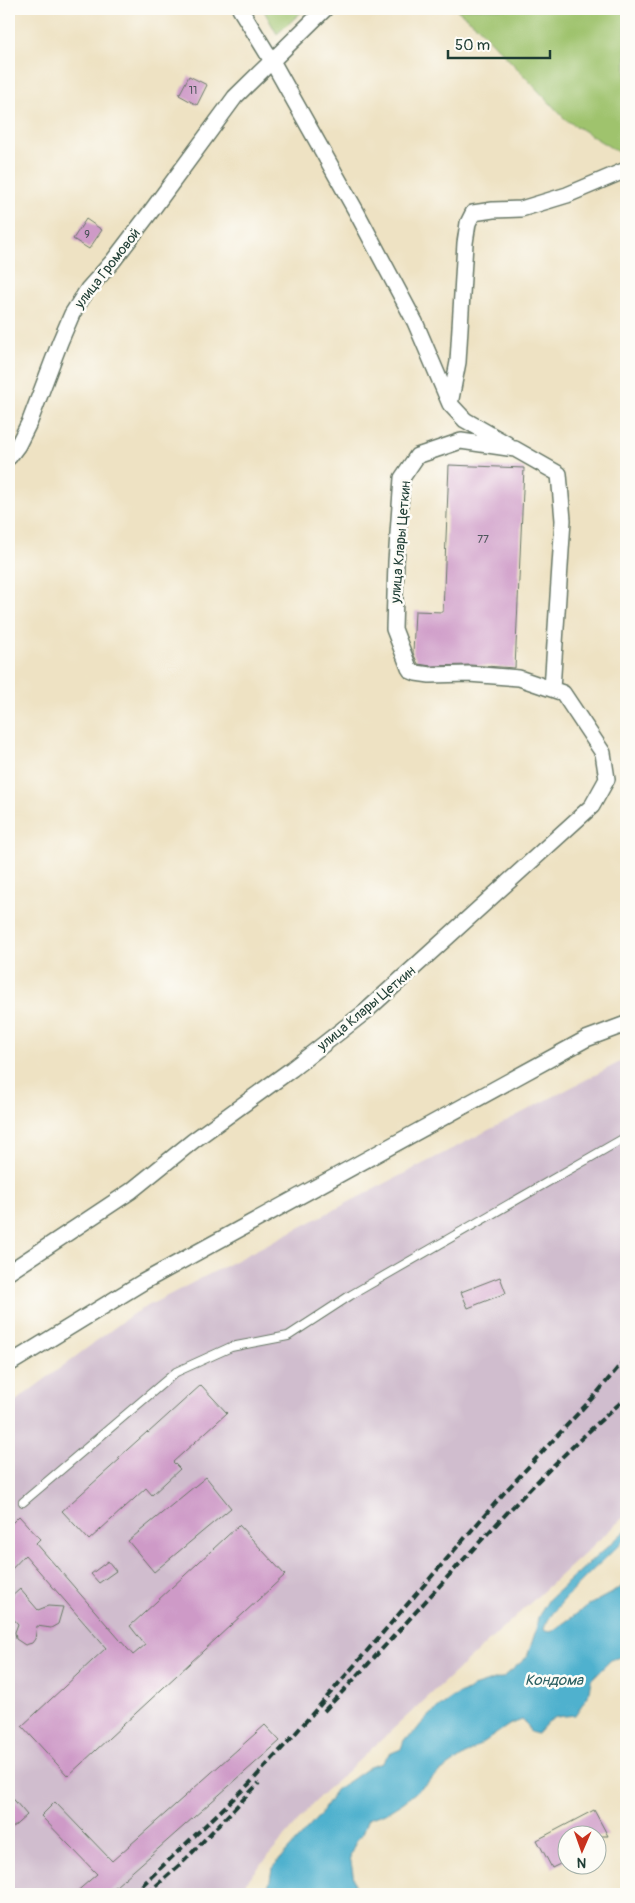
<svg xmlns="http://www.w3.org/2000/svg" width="635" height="1903" viewBox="0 0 635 1903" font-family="Pangolin,sans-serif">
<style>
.industrial{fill:#d0bdce}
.green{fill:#9fc36d;stroke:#5f8050}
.water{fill:#4fb1ce;stroke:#377781}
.building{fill:#ce9ac7}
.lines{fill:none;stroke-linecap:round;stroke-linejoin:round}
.lane-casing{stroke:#677766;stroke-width:10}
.street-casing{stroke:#677766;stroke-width:18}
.lane{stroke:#fff;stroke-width:8}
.street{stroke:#fff;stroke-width:15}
.rail{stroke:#1f3d34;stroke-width:4;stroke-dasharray:8 4;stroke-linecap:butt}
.labels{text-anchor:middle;stroke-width:5;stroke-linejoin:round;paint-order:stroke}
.number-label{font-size:11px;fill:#4b5459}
.street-label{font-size:14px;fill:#1f3d34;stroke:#fdfcf7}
.water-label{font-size:15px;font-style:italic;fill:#2d6062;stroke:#fdfcf7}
</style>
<rect width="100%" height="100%" fill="#fdfcf7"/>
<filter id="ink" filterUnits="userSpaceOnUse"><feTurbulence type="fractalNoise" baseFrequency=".02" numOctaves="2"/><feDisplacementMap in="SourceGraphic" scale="10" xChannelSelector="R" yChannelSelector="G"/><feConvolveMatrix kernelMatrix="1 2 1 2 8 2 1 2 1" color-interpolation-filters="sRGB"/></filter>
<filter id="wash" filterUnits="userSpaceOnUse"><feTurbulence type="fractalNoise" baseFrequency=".0096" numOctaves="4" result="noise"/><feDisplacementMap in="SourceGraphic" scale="20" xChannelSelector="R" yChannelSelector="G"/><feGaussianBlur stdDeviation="1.12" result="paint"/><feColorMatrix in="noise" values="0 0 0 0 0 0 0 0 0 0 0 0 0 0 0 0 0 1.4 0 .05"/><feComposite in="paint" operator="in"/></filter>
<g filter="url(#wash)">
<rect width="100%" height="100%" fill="#eee2c3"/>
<path class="industrial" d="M626 1059V1515L319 1797 236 1894H9V1406L134 1313Z"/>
<path class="green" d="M263 9H305L277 34Z
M456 9H626V157L566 120 477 26Z"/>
<path class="water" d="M626 1530V1538C608 1557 550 1607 544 1629L545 1631 551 1632 589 1605 615 1591 626 1583V1655L611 1660 591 1680 588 1696 575 1715 556 1717 548 1722 537 1734 530 1732 528 1726 522 1720 509 1725 440 1772 404 1802 388 1812 368 1819 362 1834 356 1841 350 1856 356 1891 355 1894H265L270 1881 272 1868 320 1815 336 1790 369 1767 382 1763 389 1754 401 1749 404 1740C416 1734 416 1729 424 1721 433 1712 456 1692 468 1691L473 1687 504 1677 527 1657 536 1630 538 1617 549 1599Z"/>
<g id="blocks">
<path class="building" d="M189 76 207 85 197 105 179 95Z
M86 219 102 230 89 249 73 239Z
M449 465 524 468 515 668 470 665 431 666 418 664 413 653 415 611 443 612Z
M500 1277 506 1293 468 1308 461 1292Z
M201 1385 227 1413 173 1462 180 1469 152 1495 146 1488 89 1540 62 1511 120 1459 118 1458 147 1432 148 1433Z
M206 1477 231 1508 154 1572 128 1541Z
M19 1516 40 1539 36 1543 133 1655 145 1645 130 1626 239 1525 285 1575 68 1776 22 1726 106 1648 25 1555 9 1572V1526Z
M108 1561 116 1571 99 1583 91 1574Z
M20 1589 38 1610 48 1606 63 1607 58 1624 51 1628 37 1626 35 1639 32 1643 25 1645 16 1639 15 1632 18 1624 9 1614V1599Z
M265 1725 280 1741 107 1894H74L97 1874 41 1816 55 1802 112 1861Z
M9 1794 27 1815 9 1831Z
M594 1810 608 1836H568V1860L552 1868 537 1840Z"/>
</g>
</g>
<g filter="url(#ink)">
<use href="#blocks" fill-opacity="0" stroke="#677766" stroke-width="1"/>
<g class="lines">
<g class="lane-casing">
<path id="lane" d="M23 1502 176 1372 231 1347 288 1336 351 1295 626 1137"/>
</g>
<g class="street-casing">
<path id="street" d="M240 9 272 61 356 211 415 322 450 404
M507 444 465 420 450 404 458 362 465 243 468 223 473 213 493 210 521 209 567 195 626 170
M9 457 18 445 30 421 60 342 72 314 88 289 113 261 152 210 235 97 325 9
M9 1272 131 1191 193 1141 292 1069 365 1012 592 806 607 779 603 753 563 693 519 678 469 674 430 675 416 673 411 671 409 668 394 629 396 562 402 478 417 456 461 441 515 449 559 474 563 520 552 689
M9 1364 143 1282 586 1039 626 1024"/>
</g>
<use href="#lane" class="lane"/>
<use href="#street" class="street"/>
<path class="rail" d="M324 1711C425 1606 516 1493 626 1398
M133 1894 249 1784 287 1743 504 1493 597 1393 626 1358
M147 1894 185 1860 259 1783"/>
</g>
</g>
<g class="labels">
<g class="number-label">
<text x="193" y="94">11</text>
<text x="87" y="238">9</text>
<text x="483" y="543">77</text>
</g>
<g class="street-label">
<text transform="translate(107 268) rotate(-52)" y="5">улица Громовой</text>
<text transform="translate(400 542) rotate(-85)" y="5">улица Клары Цеткин</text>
<text transform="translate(366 1008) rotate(-40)" y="5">улица Клары Цеткин</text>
</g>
<g class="water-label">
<text x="554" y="1685">Кондома</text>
</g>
</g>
<rect width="635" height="1903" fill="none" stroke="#fdfcf7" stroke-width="30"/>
<g transform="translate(582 1850) rotate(182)"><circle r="24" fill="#fdfcf7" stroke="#a4b0a9"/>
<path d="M0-4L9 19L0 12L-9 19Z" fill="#c8321e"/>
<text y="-8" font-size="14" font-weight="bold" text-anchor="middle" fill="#1f3d34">N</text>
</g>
<path d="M448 50v8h102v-8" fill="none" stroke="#1f3d34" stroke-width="2.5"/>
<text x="455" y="50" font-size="15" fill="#1f3d34" stroke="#fdfcf7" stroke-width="4" paint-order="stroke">50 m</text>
</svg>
